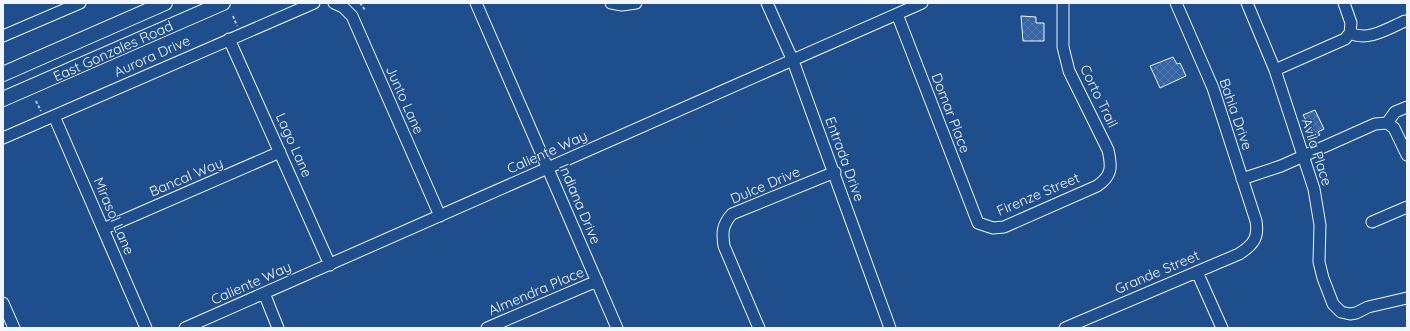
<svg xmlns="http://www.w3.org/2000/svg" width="1410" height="331" viewBox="0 0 1410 331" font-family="Quicksand,sans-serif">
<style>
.building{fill:url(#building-cross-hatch);stroke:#f2f6ff}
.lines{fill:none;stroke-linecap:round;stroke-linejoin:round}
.minor-casing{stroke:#f2f6ff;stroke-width:13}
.major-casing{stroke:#f2f6ff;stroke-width:16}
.path{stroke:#b3c4dc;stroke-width:2;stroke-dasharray:3 2;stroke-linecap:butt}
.minor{stroke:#1f4e8c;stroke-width:11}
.major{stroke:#1f4e8c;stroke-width:14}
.labels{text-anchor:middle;stroke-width:3;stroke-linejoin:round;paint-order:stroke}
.street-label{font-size:14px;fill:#f2f6ff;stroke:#1f4e8c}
</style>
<defs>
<pattern id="building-cross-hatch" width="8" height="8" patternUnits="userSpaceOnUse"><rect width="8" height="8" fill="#3563a3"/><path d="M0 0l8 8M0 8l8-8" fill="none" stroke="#537ab1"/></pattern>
</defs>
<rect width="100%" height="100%" fill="#1f4e8c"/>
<path class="building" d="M1021 16 1036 17V23H1044V41H1023Z
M1173 57 1177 64 1180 63 1182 67 1186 76 1160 88 1150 66Z
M1315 110 1324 129 1318 132 1320 135 1315 137 1303 115Z"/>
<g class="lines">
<g class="minor-casing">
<path id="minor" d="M334 3 343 7 352 16 440 216
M476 3 617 328
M611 3 622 5 636 3
M767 3 793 61 890 328
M1247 3 1275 70 1314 189 1320 225 1319 262 1323 278 1333 304 1341 312 1350 314 1356 313 1368 307 1407 298
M1344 3 1351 23 1350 33
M897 14 978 223 993 228 1004 227 1097 186C1112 176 1112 167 1108 150L1069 71 1063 47V3
M1350 33C1368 42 1389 28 1405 21
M3 36 80 3
M229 39 330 265
M1275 70 1345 39 1350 33
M54 116 146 328
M1387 123 1394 128 1407 155
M3 138 314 3
M1242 179 1281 166 1375 124 1387 123 1395 112 1407 107
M1372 222 1407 207
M103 229 280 152
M1197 272 1222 328
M264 293 278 328
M3 303 14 328
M185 328 922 3
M487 328 597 281
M759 328 724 246C722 233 722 225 732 214L835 172
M1065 328 1239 254C1253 245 1259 238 1256 221L1213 88 1176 3"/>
</g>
<g class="major-casing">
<path id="major" d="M3 74 165 3
M3 99 223 3"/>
</g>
<path class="path" d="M360 3 365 10
M233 16 237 26
M36 101 41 111"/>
<use href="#minor" class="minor"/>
<use href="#major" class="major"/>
</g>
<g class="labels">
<g class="street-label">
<text transform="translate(113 51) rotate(-24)" y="5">East Gonzales Road</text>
<text transform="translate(152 56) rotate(-24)" y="5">Aurora Drive</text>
<text transform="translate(1099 96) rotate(64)" y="5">Corto Trail</text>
<text transform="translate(405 100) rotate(66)" y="5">Junto Lane</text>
<text transform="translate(951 113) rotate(69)" y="5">Domar Place</text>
<text transform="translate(1236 114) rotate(71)" y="5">Bahia Drive</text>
<text transform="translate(294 145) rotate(66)" y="5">Lago Lane</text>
<text transform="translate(547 152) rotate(-24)" y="5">Caliente Way</text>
<text transform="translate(1317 152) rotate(72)" y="5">Avila Place</text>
<text transform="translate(845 159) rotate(70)" y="5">Entrada Drive</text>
<text transform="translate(186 177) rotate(-23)" y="5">Bancal Way</text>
<text transform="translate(765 185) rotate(-23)" y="5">Dulce Drive</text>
<text transform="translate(1038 194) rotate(-23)" y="5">Firenze Street</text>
<text transform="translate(580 204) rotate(67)" y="5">Indiana Drive</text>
<text transform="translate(114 216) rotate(67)" y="5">Mirasol Lane</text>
<text transform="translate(1157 272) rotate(-23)" y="5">Grande Street</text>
<text transform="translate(251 283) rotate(-24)" y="5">Caliente Way</text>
<text transform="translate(536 291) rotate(-23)" y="5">Almendra Place</text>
</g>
</g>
<rect width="1410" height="331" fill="none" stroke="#f2f6ff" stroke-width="8"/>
</svg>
